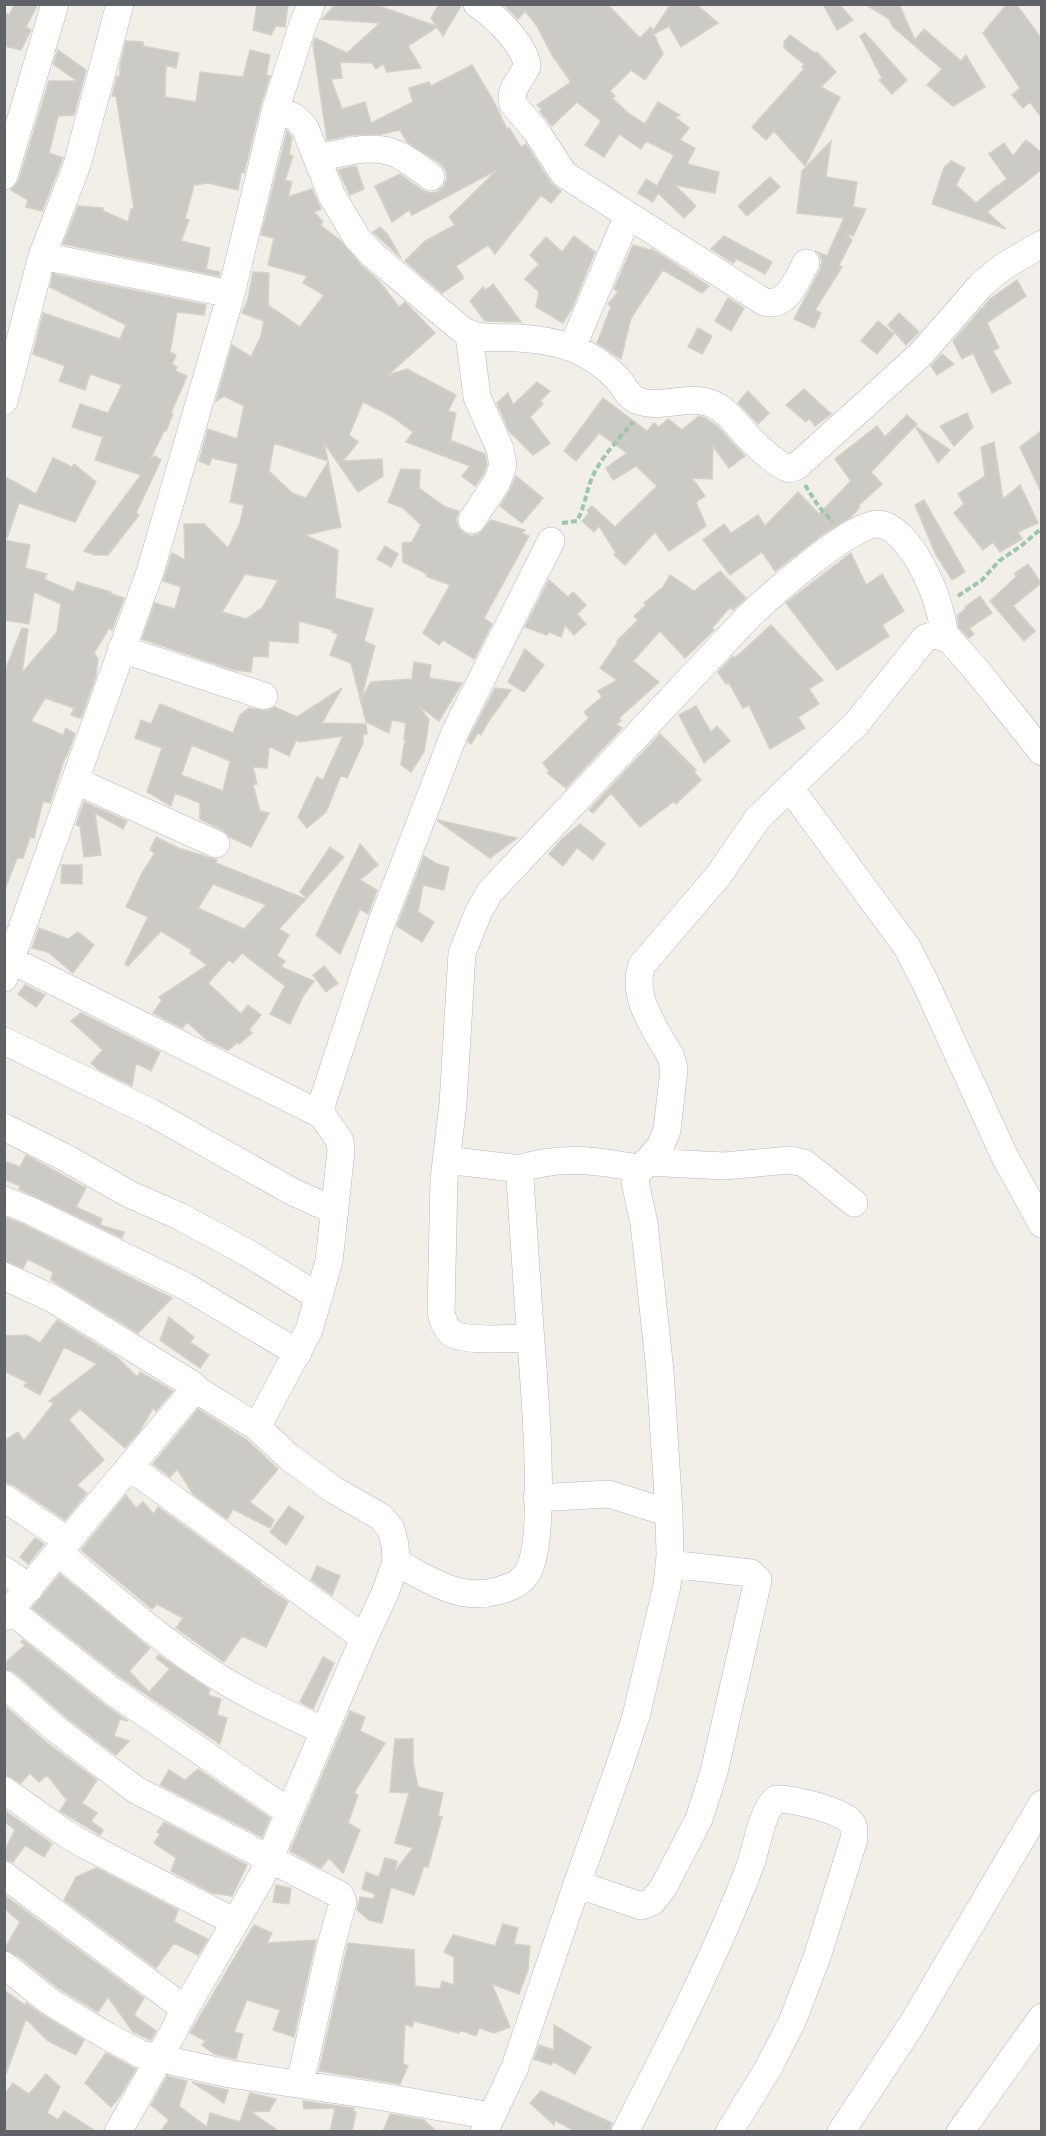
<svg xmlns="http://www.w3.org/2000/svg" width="1046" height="2136" viewBox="0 0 1046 2136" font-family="'Sofia Sans Condensed',sans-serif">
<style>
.building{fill:#cccac5;stroke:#d6d1c6;stroke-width:1.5;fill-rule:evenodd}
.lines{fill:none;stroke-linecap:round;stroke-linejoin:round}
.minor-casing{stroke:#b5b8bc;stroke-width:28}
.path{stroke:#9cc7a9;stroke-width:4;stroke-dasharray:6 3;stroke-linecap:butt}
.minor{stroke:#fff;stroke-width:27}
</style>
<rect width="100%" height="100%" fill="#f1efe8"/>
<path class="building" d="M15 4H38L26 27 31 30 21 50 4 46V12L9 15Z
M257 4H288L285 27 276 26 271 35 253 30Z
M336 4H373L436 26 431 18 439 4H462L443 36 437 27 408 46 421 68 387 72 383 64 376 69 372 63 340 62 342 78 331 79 342 109 365 102 371 123 413 102 409 88 429 82 431 86 472 65 493 100 507 129 509 128 521 147 526 144 551 183 561 191 551 203 541 195 495 254 488 245 456 266 464 278 442 293 405 261 425 241 455 225 449 217 497 170 412 215 409 210 392 222 375 186 400 174 422 190 430 193 437 192 444 186 447 178 446 171 441 164 407 142 400 130 382 134 352 135 327 140 313 44 315 38 347 53 380 23 322 19Z
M503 4H607L640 38 651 27 653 31 671 4H696L718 23 681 47 669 26 654 34 663 54 645 80 631 70 610 91 615 96 612 98 627 112 645 124 658 102 680 115 675 117 689 128 680 140 695 148 687 164 719 172 715 193 675 185 696 206 684 218 658 193 653 202 638 193 646 179 657 186 674 155 646 141 641 149 619 134 604 157 585 145 601 121 577 102 552 126 540 111 542 109 537 105 571 82 552 55 537 26 525 11 518 19Z
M823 4H839L853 20 837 30Z
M865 4H899L915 40 924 29 961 61 966 55 985 87 953 106 927 85 942 69 893 27 889 19Z
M1007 4H1016L1041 38V117L1030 102 1023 108 1012 95 1020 88 983 33Z
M865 33 907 80 892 94 879 80 882 78 860 36Z
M790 35 815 53 817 52 836 72 821 87 840 97 805 166 774 131 766 140 752 127 804 69 802 67 804 64 784 48V42Z
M126 41 143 42V46L179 53 176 68 166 65 165 97 196 102 200 72 243 77 250 50 270 55 266 75 270 76 261 104 244 173H241L238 190 208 183 194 185 185 219 189 220 181 241 210 248 206 269 220 272 219 276 63 244 78 206 103 208V211L128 222 131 209H134L116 96H112L117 76 120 77V65Z
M58 50 86 70 74 115 58 116 49 153 63 158 42 211 26 207 28 200 11 190 19 180 49 81H77L53 64Z
M287 131 292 138 289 155 293 156 285 180 292 182 288 197 312 189 321 209 314 212 323 222 320 225 341 241 362 266 379 281 399 307 405 302 435 333 388 375 407 369 456 395 448 411 456 413 450 443 452 441 485 454 487 464 483 475 475 486 462 476 470 466 406 442 413 432 391 416 363 402 349 435 358 442 343 461 382 459 383 476 358 492 324 443 328 461 274 443 269 471 292 493 306 498 328 462 341 527 305 535 338 550 335 598 373 609 364 641 375 646 361 699 371 682 412 679 414 662 431 665 429 678 462 683 439 721 419 706 429 720 424 752 411 772 401 765 404 745 406 741 404 740 406 723 392 720 389 733 366 722 351 663 330 655 338 634 332 632 333 630 299 621 298 643 269 641 268 657 253 656 251 672 234 670 142 639 155 603 175 609 181 587 163 581 172 553 185 560 184 524H204L228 548 240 523 244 505 230 502 238 464 212 458 209 465 199 461 208 429 237 439 244 406 224 396 216 401 232 345 251 357 261 336 264 321 242 313 248 299 253 272 269 273 268 305 300 327 324 295 303 283 307 276 268 265 274 238 261 235ZM245 574 278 580 262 608 246 619 222 612Z
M1026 140 1041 152V170L987 212 1006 229 932 204 944 168 951 161 965 168 956 185 976 203 998 185 1001 187 1000 184 1007 179 989 154 1004 143 1013 156Z
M831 141 826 177 857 182 853 207 866 209 853 236 846 234 852 240 839 265 842 267 815 310 821 313 814 328 794 319 820 270 822 262 820 255 815 251 827 256 844 218 797 213 802 171Z
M356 166 364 189 350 195 338 170Z
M770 177 780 187 747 216 738 206Z
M380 227 388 235 401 258 373 232Z
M574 236 595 252 572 308 563 323 536 307 539 292 525 279 539 264 530 255 546 237 562 252Z
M724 236 772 262 765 274 737 259 733 263 711 249Z
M633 245 650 250 652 249 709 286 702 293 663 270 631 318 621 359 597 343 611 307 608 304 618 292 614 289Z
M53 274 206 305 204 315 177 312 170 352 176 355 172 364 177 367 175 371 187 376 171 413 173 414 166 431H164L150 460 155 456 161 460 136 513 139 515 108 555H95L84 551 141 475 95 460 103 437 72 427 80 404 108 413 122 385 90 374 85 390 59 381 65 366 33 354 43 313 120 339 126 325 50 287Z
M1017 280 1026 296 987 323 999 348 993 351 1011 383 992 393 973 353 962 359 953 341 981 309 985 307 984 306 990 299Z
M493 284 521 322 485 321 470 301 483 287 486 290Z
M728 298 744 308 731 331 715 321Z
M899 313 919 332 906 345 888 325Z
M878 321 894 334 877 354 861 341Z
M698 328 712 336 702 354 688 347Z
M942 354 954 364 937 375 931 366Z
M537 382 550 391 540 401 543 404 530 417 550 443 533 455 509 431 497 403 508 393 513 405Z
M804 389 831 414 815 426 809 418 806 422 786 405Z
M748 391 769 413 758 424 738 403Z
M603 398 647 431 654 423 659 427 668 419 682 430 699 416 705 418 717 426 745 456 729 468 713 446 712 479 692 478 705 496 696 502 706 526 669 551 655 532 625 565 614 555 616 553 599 526 594 532 582 521 589 513 587 510 592 506 615 527 657 486 636 466 613 480 606 468 627 453 599 433 576 461 564 451Z
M967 413 973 427 954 446 940 426Z
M907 415 917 424 915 426 950 450 938 463 915 426 871 472 882 484 858 506 860 507 851 517 823 534 775 571 762 552 730 575 703 540 724 524 731 533 758 515 765 526 798 492 819 514 851 481 835 459 877 426 885 437Z
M1041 431V492L1020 447Z
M994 442 1003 499 1020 485 1038 523 1018 532 1022 539 1000 552 993 542 983 550 954 513 964 504 958 494 985 476 981 447Z
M53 458 72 467 74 464 96 482 75 522 19 503 7 538H4V476L36 494Z
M401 469 420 470 419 488 445 507 459 511 456 519 458 527 464 533 471 536 479 534 491 520 525 530 522 533 529 536 484 618 492 624 474 659 443 640 439 645 423 633 450 585 426 576 427 574 403 562 402 543 412 542 421 525 403 508 388 502Z
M516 476 543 498 522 523 500 506 510 490Z
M924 500 965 572 952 580 936 555 915 505Z
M4 540 30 545 25 568 47 574 44 579 74 592 77 582 111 592V594L124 598 112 630 109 628 94 653 98 659 96 676 81 718 71 715 74 708 45 698 31 721 63 735 66 728 75 734 66 758 65 757 50 803 43 801 34 838 30 837 23 858H17L6 887 4 886V673L22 628 28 629 22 673 57 632 61 604 34 592 29 624 4 620Z
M385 546 398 554 391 567 377 559Z
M851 553 866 585 882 574 904 611 882 625 889 636 837 670 786 603Z
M1028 564 1041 583 1013 606 1035 631 1024 641 990 601 1016 577 1015 573Z
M720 571 746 598 733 610 730 607 712 628 714 630 685 658 660 631 633 661 659 682 619 718 621 721 616 724 622 728 566 788 547 773 549 771 543 763 589 718 584 712 602 697 598 691 617 680 600 668 618 642 617 641 638 620 634 616 646 605 644 603 663 587 670 575 694 591Z
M549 580 568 597 573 592 586 605 577 614 586 624 574 635 565 625 561 637 549 632 547 635 525 627Z
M980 596 992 613 969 628 974 634 969 638 959 628 957 616 966 608 965 607Z
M771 625 823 680 809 689 819 704 798 717 805 728 770 749 749 705 743 708 729 683 726 684 718 672 733 656 735 658Z
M525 649 544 665 524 692 508 682Z
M342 688 322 723 366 724 367 734H363V743L347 778 341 775 326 812 307 828 298 817 317 777 323 780 343 736 299 742 296 740 289 756 269 746 267 768 253 767 257 784 253 785 260 811 269 813 251 847 230 837 222 830 200 819V803L175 793 171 806 147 792 162 748 135 738 141 720 151 724 160 704 233 733 240 715 249 708 267 711 275 707 297 717ZM192 745 230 761 223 791 181 775Z
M495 688 511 690 488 722 481 735 478 733 471 744 468 742 469 738Z
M696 706 711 732 717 726 730 741 704 763 679 715Z
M660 734 696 770 694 772 701 780 676 804 674 801 640 827 611 793 593 813 589 810Z
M84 802 127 821 123 829 95 813 101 855 84 857 80 826 76 825Z
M438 820 517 838 490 858 438 821Z
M580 824 605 844 593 860 577 848 563 866 549 854 562 839Z
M156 837 178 848 217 860 216 863 306 899 279 929 289 935 277 956 285 961 281 967 314 981 303 996 290 1024 270 1014 285 986 242 953 233 963 229 960 208 983 241 1014 248 1005 261 1015 249 1030 252 1033 239 1044 238 1042 228 1050 207 1040 187 1022 182 1028 153 1013 162 1000 159 997 207 965 190 953 192 950 161 931 128 966 125 964 148 917 126 907 142 873 155 853 150 850ZM213 884 266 905 244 929 198 908Z
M360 844 378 865 360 880 377 890 368 914 360 909 340 954 316 935Z
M330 847 344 857 307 898 300 892Z
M424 856 437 864 449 867 444 890 423 885 418 912 434 922 422 942 397 926Z
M62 865H82V884L61 883Z
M39 928 68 939 78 932 94 945 73 973 48 952 32 948Z
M324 966 338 983 326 992 313 975Z
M25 985 45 995 36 1007 18 994Z
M81 1013 160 1052 151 1071 136 1063 132 1086 99 1070 91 1063 103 1050 71 1021Z
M26 1155 86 1188 76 1207 102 1219 100 1225 124 1232 122 1238 19 1189 20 1186 4 1179V1161L20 1167Z
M4 1217 25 1225 172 1298 138 1333 51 1280 53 1272 28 1259 23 1268 4 1261Z
M169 1317 194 1337 190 1342 209 1355 200 1368 160 1340Z
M57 1320 117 1357 137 1377 140 1372 173 1391 156 1411 153 1408 139 1432 125 1448 80 1409 69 1420 104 1460 77 1485 87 1493 65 1520 13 1485 4 1482V1441L18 1432 24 1441 54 1403 49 1401 97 1364 64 1347 40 1395 24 1386 27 1382 4 1371V1336L27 1335 40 1343Z
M198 1409 247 1440 278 1469 250 1502 274 1520 270 1528 233 1509 227 1519 193 1494 177 1469 170 1477 153 1464Z
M126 1495 136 1508 143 1502 154 1514 158 1507 261 1582 260 1583 288 1602 266 1647 242 1636 224 1662 176 1628 183 1618 157 1604 152 1609 81 1550Z
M289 1506 304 1517 286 1545 270 1532Z
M35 1538 44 1544 28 1564 20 1557Z
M317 1566 340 1576 332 1595 311 1580Z
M60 1574 150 1648 129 1671 149 1692 170 1669 156 1658 159 1655 210 1690 208 1695 221 1699 217 1715 227 1718 220 1744 120 1677 32 1608Z
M23 1640 101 1702 128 1721 120 1719 114 1736 129 1741 116 1755 67 1718 14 1672 4 1669V1664L25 1645 21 1642Z
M323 1657 334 1663 313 1709 300 1702Z
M4 1705 47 1743 97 1780 82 1803 97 1813 91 1821 103 1830 100 1835 60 1811 67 1800 47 1775 39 1782 30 1773 21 1783 4 1774Z
M350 1711 365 1717 360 1731 385 1743 354 1793 358 1795 348 1823 360 1830 343 1873 329 1858 321 1868 290 1851Z
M395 1739H413V1762L418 1787 443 1793 438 1816 442 1817 428 1867 424 1866 414 1895 391 1887 382 1923 369 1920 357 1910 360 1897 374 1899 375 1894 362 1889 366 1872 379 1877 385 1858 397 1861 395 1871 413 1848 395 1843 409 1793 390 1792Z
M198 1769 270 1818 262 1837 160 1785 169 1770 185 1780Z
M4 1810 52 1844 44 1857 25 1845 13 1862 4 1859V1852L15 1830 4 1821Z
M164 1822 247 1865 232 1896 212 1893 171 1871 176 1858 154 1843 160 1834 157 1832Z
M96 1868 178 1910 174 1922 208 1939 198 1955 174 1943 156 1968 64 1900 76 1877Z
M276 1885 291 1888 289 1904 273 1902Z
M4 1895 144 1998 134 2015 156 2031 151 2040 133 2032 108 1997 98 2012 58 1988 18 1956 4 1950 20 1922 4 1908Z
M503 1924 518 1928 514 1944 530 1946 528 1970 519 1994 492 1984 510 2027 494 2033 479 2028 476 2036 460 2030 459 2033 414 2021 412 2027 405 2024 403 2064 408 2066 400 2084 319 2071 348 1943 414 1950 415 1986 440 1989 442 1981 454 1985V1957L444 1952 453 1935 495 1946Z
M254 1925 272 1933 267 1943 316 1940 294 2037 273 2030 280 2010 247 2000 234 2032 243 2034 236 2059 214 2054 202 2045 206 2041 190 2033Z
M4 1990 25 2005 26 2003 41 2014 84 2040 76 2055 48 2041 26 2019 6 2074H4Z
M554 2025 591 2047 575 2074 554 2062 551 2065 534 2059 539 2045 554 2050Z
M106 2053 136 2069 118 2099 111 2107 85 2083Z
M46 2074 60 2087 47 2113 58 2120 64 2111 97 2132H4V2095L13 2083 29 2094Z
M167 2076 187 2081 179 2106 207 2127 210 2113 240 2122 250 2093 276 2099 269 2111 251 2112 280 2132H160L169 2120 151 2105Z
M192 2082 228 2090 224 2103Z
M541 2091 612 2123 609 2132H577L554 2120V2125L530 2103Z
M303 2101 354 2108 353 2111 356 2112 352 2132H330L335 2108 304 2109Z
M390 2114 424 2120 437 2132H383Z"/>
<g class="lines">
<g class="minor-casing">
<path id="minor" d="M477 4C494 15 526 46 527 66 522 79 508 90 513 104L536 131 564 174 764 302C788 308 796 280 806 263
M276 108 296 118 305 128 332 196 357 238 373 255 461 329C477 340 499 337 518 338 536 339 555 342 572 348 588 354 605 366 617 378 626 388 628 399 642 402 665 408 688 395 710 403 724 408 732 419 741 429 752 441 775 465 790 469L797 466 920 355 981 285 1004 266 1042 244
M317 158C340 154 368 144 391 152 406 157 419 168 431 177
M4 176 55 4
M42 256 231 294
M469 334 477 397 500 449 503 465 497 482 472 520
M572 348 628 215
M4 401 42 256 77 165 120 4
M121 649 264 696
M76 781 216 844
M790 788 907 947 925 982 1004 1155 1042 1224
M11 960 322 1115
M4 978 150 572 231 294 276 108 302 27 311 4
M4 1041 152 1113 293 1192 335 1211
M4 1127 66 1158 129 1194 179 1216 246 1252 319 1297
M646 1162 724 1166 790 1160 804 1163 812 1169 854 1203
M516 1170C558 1155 597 1160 641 1169
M4 1200 31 1211 185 1286 298 1353
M4 1276 53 1299 193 1385 194 1388 257 1427
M530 1338C512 1338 468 1342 453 1334 445 1329 443 1320 441 1313L444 1179 453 1104 462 953 479 911 490 892 749 616C770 596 853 521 879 524 895 526 907 543 916 556 932 582 941 607 945 637
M130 1467 364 1638
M4 1498 68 1541
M537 1498 609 1494 669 1513
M58 1552C104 1590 149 1630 198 1664 237 1691 281 1711 324 1731
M396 1562C428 1579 459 1602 497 1591 508 1588 518 1585 525 1576 550 1548 533 1372 530 1329 527 1279 523 1229 520 1179L516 1170 513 1168 446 1160
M4 1570 30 1588
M10 1610 111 1690 289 1812
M4 1617 188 1397 194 1388
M4 1684 57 1730 136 1790 340 1895 343 1902 331 1945 300 2083
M4 1790 66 1834 85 1845 235 1922
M4 1875 185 2009
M577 1884 641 1906 652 1902 663 1888 699 1819 714 1772 758 1580 751 1573 669 1564
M4 1965 49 2001 107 2036 141 2054 230 2074 378 2096 491 2116
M118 2132 159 2059 185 2009 262 1876 364 1638 385 1593 396 1562 395 1545 391 1529 381 1517 334 1490 289 1457 257 1427 309 1330 329 1261 341 1151 340 1141 322 1115V1103L380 927 455 732 551 541
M484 2132 515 2067 577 1884 619 1767 636 1716 667 1586 670 1556 669 1513 660 1371 644 1223 635 1182 637 1174 661 1145 667 1130 674 1069 671 1057C657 1031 630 997 642 965L718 876 758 818 856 724 925 638 935 635 949 639 978 672 1042 752
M625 2132C670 2045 715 1957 750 1866 757 1847 761 1812 776 1799 791 1798 839 1810 850 1821 855 1826 854 1831 854 1839L817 1957 792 2022 769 2067 729 2132
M841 2132 912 2024 1042 1804
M960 2132 1042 2017"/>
</g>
<path class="path" d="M805 485 819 507 833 522
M562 523 577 521C584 508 586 494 591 480 600 458 618 440 633 422
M958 596 982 580 999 561 1021 546 1042 528"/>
<use href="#minor" class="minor"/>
</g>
<rect width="1046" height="2136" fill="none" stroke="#5f6368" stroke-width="12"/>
</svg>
